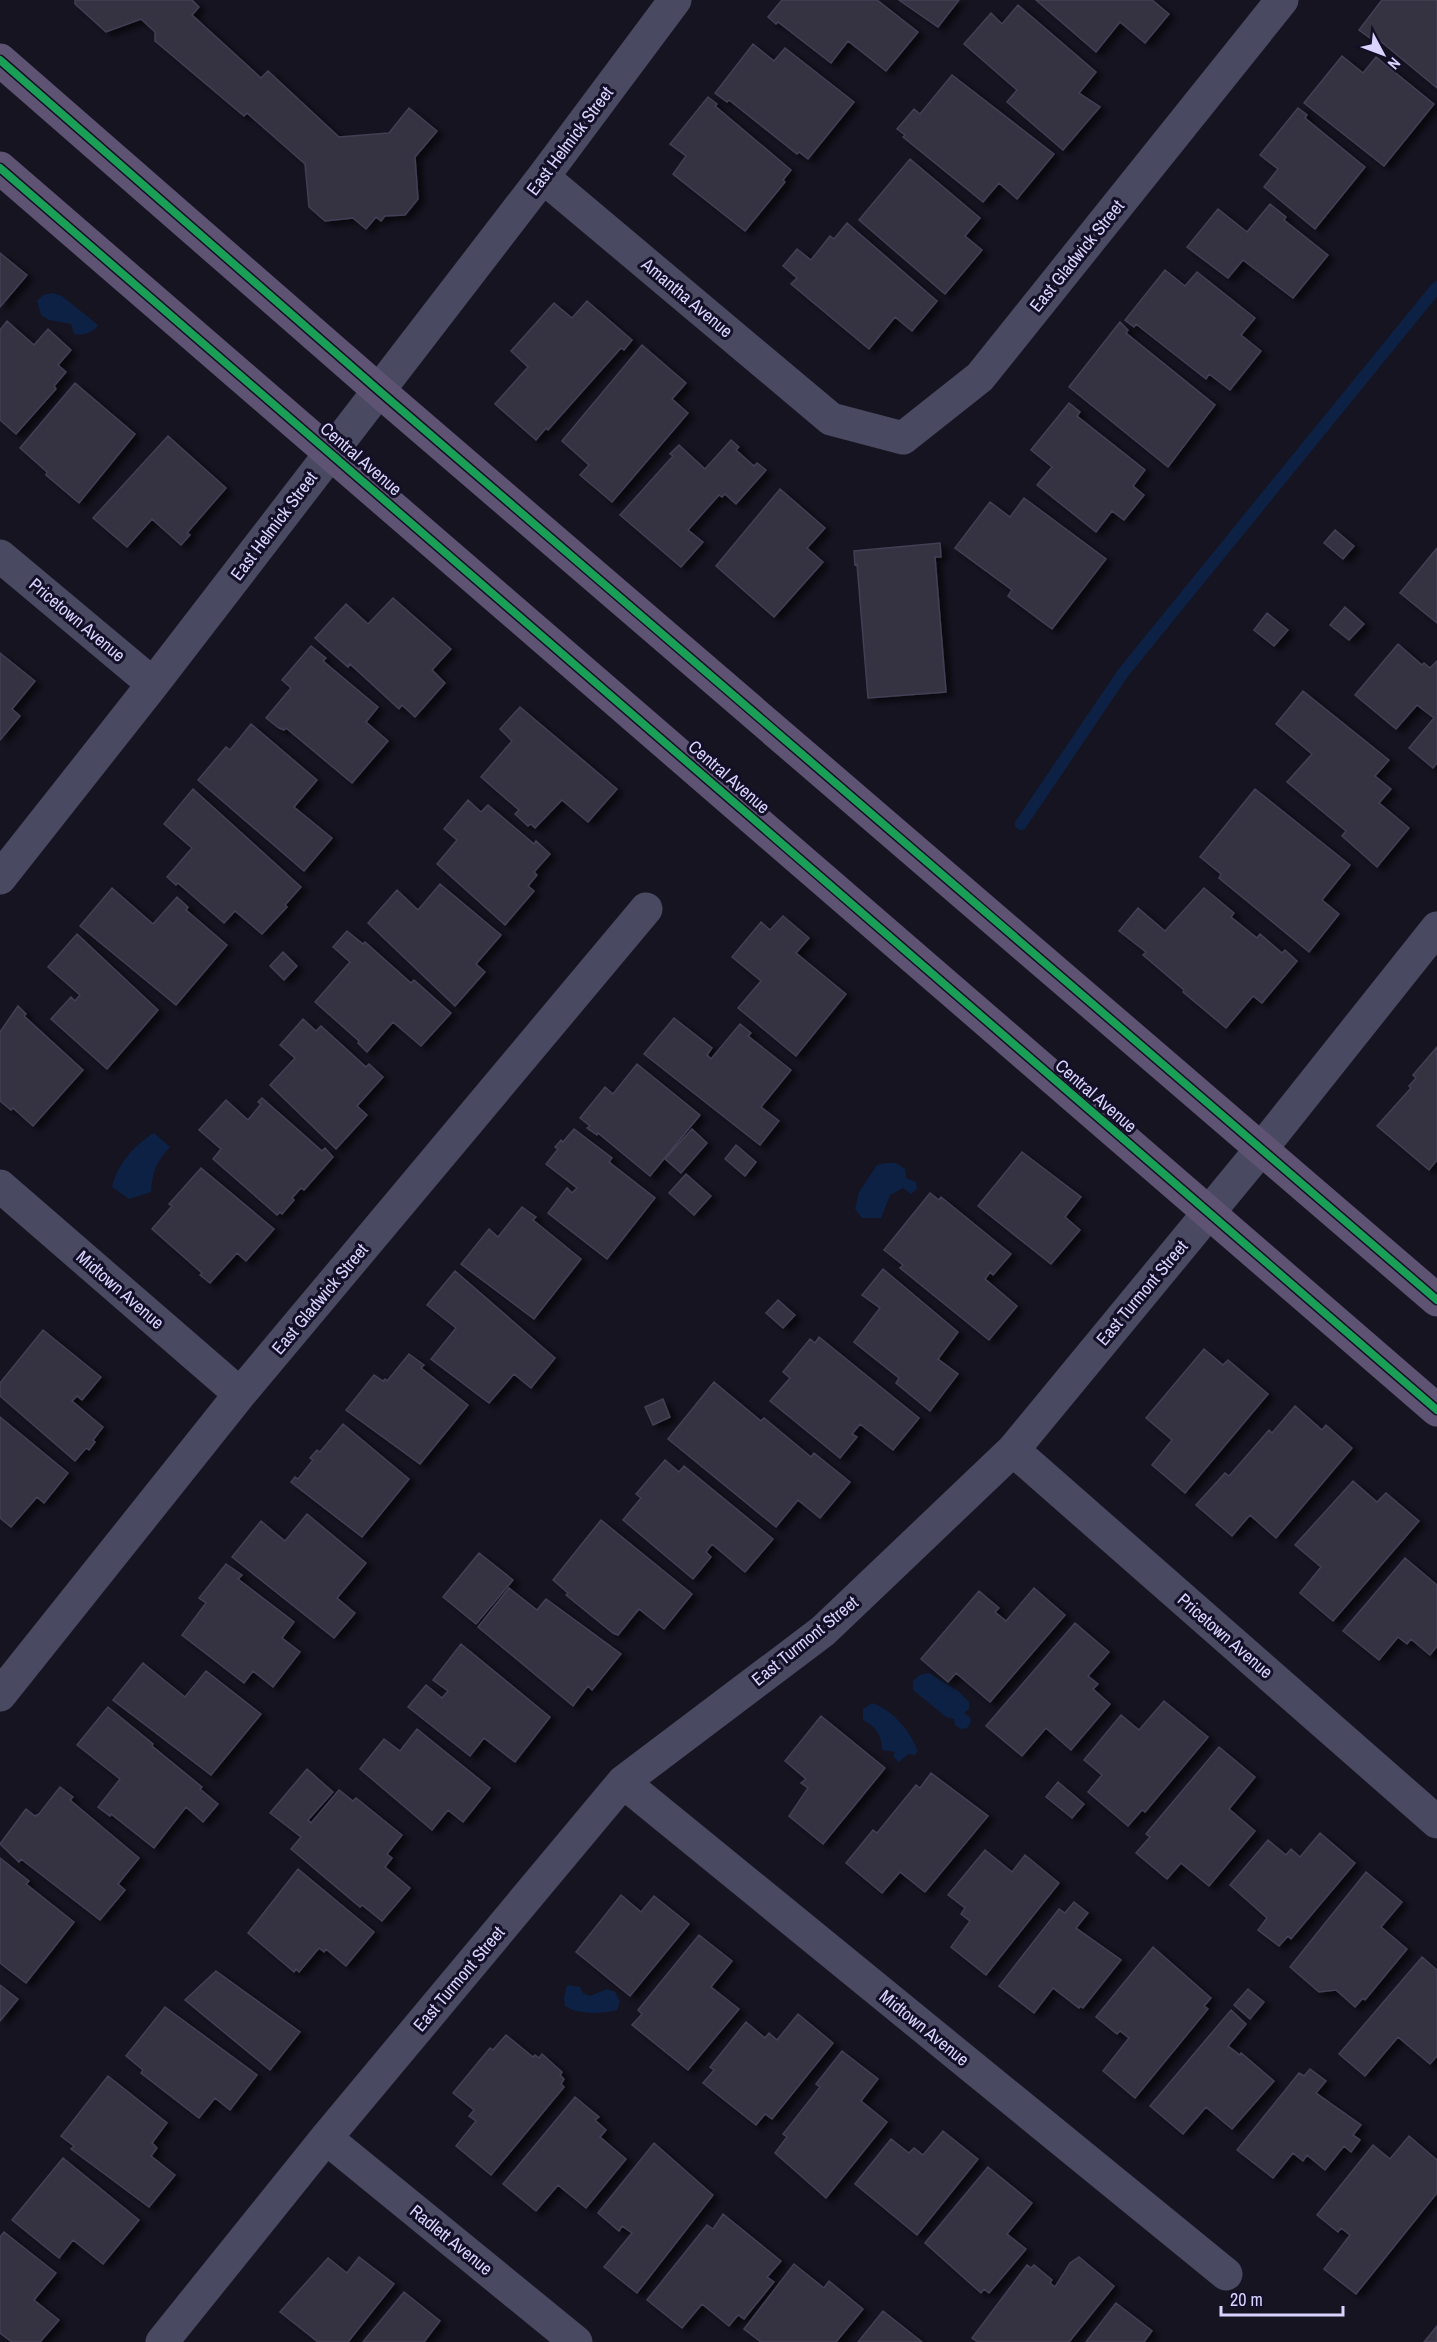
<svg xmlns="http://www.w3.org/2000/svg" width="1437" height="2342" viewBox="0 0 1437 2342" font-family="'Archivo Narrow',sans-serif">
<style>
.water{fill:#0d2144}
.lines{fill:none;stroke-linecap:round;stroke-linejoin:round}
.stream{stroke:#0d2144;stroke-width:12}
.building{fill:#343243;stroke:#433f54;stroke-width:1.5;filter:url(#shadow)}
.street{stroke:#4a4962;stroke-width:33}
.primary{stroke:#5e5373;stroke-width:33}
.cycleway-casing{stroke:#130f26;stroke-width:11}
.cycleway{stroke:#1a9f57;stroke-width:8}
.labels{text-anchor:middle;stroke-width:6;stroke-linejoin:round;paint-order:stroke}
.street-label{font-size:18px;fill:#d9d4ff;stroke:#130f26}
</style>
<defs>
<filter id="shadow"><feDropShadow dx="6" dy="4" stdDeviation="3" flood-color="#0009"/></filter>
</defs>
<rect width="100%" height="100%" fill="#161421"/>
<path class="water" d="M52 293 62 296 98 325C93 333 83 336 74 334L71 324 49 320 41 315 37 301 43 295Z
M154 1133 170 1147C157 1161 152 1172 151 1192L129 1199 112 1187C118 1164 134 1145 154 1133Z
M886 1163H896L905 1169 906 1178 916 1182 917 1189 911 1194 903 1188 890 1195 881 1218H862L855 1209 859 1192 877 1165Z
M929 1673 958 1691 969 1702V1709L964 1713 970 1717 971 1722 967 1728 961 1729 955 1725 954 1719 946 1717 913 1690V1681L920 1675Z
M872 1703C893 1710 910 1731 918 1751L915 1755 908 1754 899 1762 893 1756 895 1752 882 1750C882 1735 876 1727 863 1720V1709Z
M567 1985 580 1987 583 1993 590 1996 607 1989 615 1992 620 2002 617 2010C601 2014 579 2015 565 2006L564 1998Z"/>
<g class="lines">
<path class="stream" d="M1021 824 1123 673 1437 287"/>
</g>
<path class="building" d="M75 0H192L199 7 192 15 261 78 268 71 339 137 389 133 409 108 437 131 415 157 418 199 405 215 385 216 381 221 376 217 366 229 353 218 325 221 309 207 305 164 247 113 244 116 155 41V32L141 19 106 32 75 4Z
M782 0H877L918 32 886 71 848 41 831 63 778 22 776 24 768 17Z
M899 0H959L938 27Z
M1036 0H1152L1169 14 1145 43 1120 22 1096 52Z
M1437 0V88L1373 35 1370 38 1359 30 1382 0Z
M1018 5 1096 72 1079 93 1100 107 1063 150 1007 102 1017 90 964 44 991 13 1002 24Z
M753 44 774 61 785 48 854 102 808 159 799 152 797 154 729 100 727 102 715 93Z
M1342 56 1363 73 1376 57 1434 104 1384 166 1304 103Z
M952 75 1054 154 1017 199 999 183 983 202 903 137 905 135 897 129 914 109 920 114Z
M708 97 717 104 715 106 791 170 783 180 785 182 745 231 673 174 686 156 670 144Z
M1298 108 1307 115 1305 118 1365 167 1315 229 1264 187 1278 169 1260 155Z
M910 159 980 218 965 236 982 250 945 294 859 220Z
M1270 204 1286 217 1284 220 1328 255 1293 298 1243 260 1228 278 1187 247 1218 209 1247 232Z
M847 223 937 301 912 331 895 317 869 349 791 284 797 278 783 266 797 249 811 260 830 236 834 239Z
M0 253 27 275 0 307Z
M1165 270 1185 286 1197 272 1255 318 1241 335 1261 351 1230 390 1209 374 1206 379 1136 324 1134 327 1125 320Z
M587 301 632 340 624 350 621 348 548 430 546 428 536 440 495 404 528 367 511 351 554 303 572 318Z
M7 321 34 345 48 329 71 350 58 365 66 372 54 386 56 389 16 434 0 420V330Z
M1120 322 1128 330 1126 333 1215 405 1168 467 1069 387Z
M642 345 686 383 672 399 688 413 612 502 580 475 589 465 562 441Z
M75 383 135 434 79 503 46 475 47 472 20 448Z
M1069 403 1080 412 1077 416 1145 470 1133 486 1144 495 1124 520 1112 511 1096 532 1037 485 1052 467 1031 450Z
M168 436 226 488 187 533 190 535 181 545 152 519 127 547 93 518Z
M731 440 739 447 736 450 754 466 757 463 766 470 736 504 725 494 722 497 719 495 688 530 703 542 681 567 620 515 673 456 670 454 679 445 705 469Z
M780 489 825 528 807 548 823 562 774 617 716 566Z
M1024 498 1106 559 1052 629 1008 596 1012 590 955 548 990 502 1010 517Z
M1335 530 1354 546 1343 559 1324 543Z
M940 543 941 557H935L946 692 868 698 857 564 855 565 854 551Z
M1437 548V623L1400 593Z
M393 598 451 649 432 670 445 683 415 717 402 705 399 709 350 664 348 667 315 638 346 604 368 624Z
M1345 607 1364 624 1349 640 1330 625Z
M1267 613 1288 630 1274 646 1254 630Z
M1398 644 1422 665 1424 663 1430 668 1437 661V763L1433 768 1409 748 1434 718 1417 705 1396 729 1355 695Z
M311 646 326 658 323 661 378 707 366 722 388 741 352 783 286 728 284 730 279 728 266 718 291 688 282 680Z
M0 653 35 681 12 709 20 716 0 740Z
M1303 691 1389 760 1375 776 1391 789 1379 803 1409 828 1377 867 1342 836 1346 831 1287 782 1312 754 1276 724Z
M520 707 617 789 588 822 562 800 535 828 531 824 528 826 515 814 519 810 481 777 512 741 500 729Z
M251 724 317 780 294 807 332 838 304 871 198 780 226 747 230 750Z
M193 789 301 887 285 905 287 907 262 934 235 911 224 923 178 883 176 885 167 877 192 848 164 824Z
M1255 789 1350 865 1322 900 1339 914 1309 952 1219 878 1221 874 1200 857Z
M468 800 481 812 488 805 534 844 536 841 550 854 534 872 537 875 528 886 534 891 505 925 437 864 457 840 444 829Z
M440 884 501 935 476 964 485 972 455 1006 368 923 397 890 418 910Z
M112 888 153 924 177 897 188 907 186 910 227 945 176 1005 80 926Z
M1204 888 1234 913 1231 917 1257 938 1260 934 1282 953 1285 950 1297 961 1262 1003 1253 996 1226 1028 1183 992 1184 990 1143 955 1146 952 1119 931 1138 908 1165 931Z
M783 916 809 938 796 953 846 994 796 1056 738 1008 761 981 732 957 761 922 770 930Z
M347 931 363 944 365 942 411 983 414 980 451 1013 421 1046 393 1022 367 1052 358 1043 359 1041 315 1002 350 962 333 947Z
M77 934 158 1010 107 1069 51 1019 71 997 75 1001 80 995 48 967Z
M283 952 297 966 284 980 270 966Z
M18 1006 26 1014 24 1016 83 1070 33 1126 13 1108 11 1110 0 1101V1032Z
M674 1018 712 1048 707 1055 711 1059 740 1024 751 1033 748 1036 791 1070 761 1107 779 1121 760 1145 644 1054Z
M303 1019 316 1031 321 1026 366 1067 369 1064 383 1077 357 1106 367 1115 336 1149 270 1085 295 1058 280 1045Z
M1437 1047V1160L1429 1170 1377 1126 1411 1088 1409 1086 1416 1078 1413 1075Z
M637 1064 700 1115 650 1176 598 1133 597 1135 587 1128 590 1126 580 1118 605 1087 613 1094Z
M262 1098 322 1151 325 1148 333 1157 304 1190 301 1188 292 1198 294 1200 282 1214 280 1212 277 1215 213 1159 221 1149 199 1130 226 1100 248 1120 261 1104 258 1102Z
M574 1129 612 1158 609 1162 655 1198 607 1259 548 1213 567 1188 572 1193 577 1188 546 1164 558 1149 555 1147 561 1140 563 1142Z
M692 1129 707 1143 681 1173 665 1159Z
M736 1145 756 1162 745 1176 725 1159Z
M1022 1152 1081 1197 1065 1217 1080 1230 1051 1264 978 1206Z
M201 1168 274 1229 246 1261 237 1253 210 1283 200 1275 202 1273 152 1229 172 1206 169 1204Z
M686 1174 711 1196 694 1215 669 1193Z
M930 1193 939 1200 941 1197 1011 1254 993 1275 990 1272 985 1279 1017 1306 989 1340 900 1268 903 1265 884 1250Z
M522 1207 536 1217 533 1220 581 1259 534 1319 461 1264 489 1229 498 1237Z
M883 1269 958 1332 938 1359 958 1374 930 1411 896 1383 899 1378 854 1342 880 1308 862 1295Z
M455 1271 555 1358 531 1388 514 1374 489 1403 431 1359 456 1328 427 1305Z
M778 1300 795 1315 783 1328 766 1313Z
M43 1330 101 1377 82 1400 77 1396 72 1401 103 1427 93 1440 95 1442 89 1450 86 1448 75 1461 0 1396V1383Z
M819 1337 919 1418 893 1450 860 1424 852 1434 857 1437 840 1458 770 1401 790 1378 783 1372 810 1339 815 1343Z
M1204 1349 1223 1365 1228 1360 1268 1394 1185 1493 1152 1465 1172 1440 1146 1418Z
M409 1354 424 1365 421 1368 468 1405 420 1464 346 1410 374 1375 383 1381 385 1379 387 1381Z
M714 1382 761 1421 764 1418 811 1457 814 1453 850 1482 820 1518 798 1500 776 1527 668 1439Z
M663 1399 670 1417 653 1425 645 1407Z
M1295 1406 1322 1430 1326 1425 1352 1448 1276 1538 1250 1515 1232 1536 1196 1505 1225 1473 1229 1476 1269 1430 1272 1433Z
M0 1417 68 1473 44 1503 37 1497 11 1527 0 1518Z
M343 1424 409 1479 362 1537 291 1482 295 1477 298 1479 313 1460 310 1458 317 1450 320 1452Z
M665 1460 679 1472 684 1466 773 1539 745 1572 712 1544 706 1552 711 1557 693 1579 623 1520 641 1498 636 1494Z
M1353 1481 1377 1502 1386 1493 1419 1521 1333 1621 1300 1593 1321 1567 1295 1545Z
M307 1514 366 1563 337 1598 355 1613 334 1638 232 1557 261 1521 285 1541Z
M601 1520 692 1594 664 1629 639 1609 618 1635 613 1633 566 1595 568 1593 553 1580Z
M479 1553 513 1580 476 1624 443 1597Z
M1405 1558 1437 1585V1646L1430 1655 1411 1639 1407 1644 1398 1637 1379 1660 1343 1631Z
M226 1564 242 1575 238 1579 294 1622 282 1638 300 1652 273 1687 253 1671 244 1683 182 1635 206 1603 199 1598Z
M509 1588 537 1610 546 1599 621 1654 592 1690 588 1686 573 1706 478 1627Z
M1034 1588 1065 1615 990 1702 956 1673 948 1682 921 1659 979 1591 999 1608 995 1612 1006 1621Z
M1075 1623 1109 1652 1088 1676 1098 1684 1093 1689 1110 1704 1071 1750 1046 1728 1022 1756 986 1726Z
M461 1644 550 1717 515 1762 484 1738 470 1756 408 1707 426 1685 442 1698 448 1691 433 1680Z
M143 1663 185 1697 206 1671 261 1714 211 1775 113 1700Z
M1164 1701 1208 1737 1145 1812 1142 1810 1128 1826 1088 1792 1102 1775 1084 1760 1121 1715 1139 1730Z
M108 1707 153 1744 152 1746 202 1787 200 1789 218 1804 203 1822 186 1807 154 1848 111 1814 110 1816 98 1807 120 1779 77 1745Z
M821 1716 885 1768 823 1844 789 1816 808 1788 801 1783 806 1779 785 1761Z
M417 1729 490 1788 463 1822 448 1810 432 1830 360 1769 384 1739 400 1751Z
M1219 1747 1255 1777 1229 1809 1255 1831 1209 1886 1181 1863 1167 1879 1136 1853 1150 1837 1146 1834Z
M307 1769 333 1792 308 1820 311 1823 339 1790 353 1801 356 1798 402 1835 387 1854 392 1858 385 1867 410 1888 382 1921 362 1905 360 1907 291 1849 301 1837 270 1813Z
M931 1773 988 1816 925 1892 900 1872 882 1893 846 1863 873 1830 877 1833 916 1785 920 1788Z
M1058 1782 1084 1804 1072 1818 1046 1797Z
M60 1787 73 1797 70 1800 139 1858 118 1884 125 1890 100 1920 21 1859 19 1862 0 1844 26 1809 35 1816 39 1814Z
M1320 1833 1355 1863 1291 1939 1288 1936 1279 1946 1258 1930 1267 1918 1230 1885 1268 1840 1286 1855 1291 1849 1300 1857Z
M985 1850 1012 1872 1025 1855 1059 1883 986 1975 951 1947 970 1921 961 1914 965 1908 948 1895Z
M0 1858 29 1881 26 1884 74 1922 26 1983 0 1963Z
M298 1869 374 1932 346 1966 326 1949 324 1952 319 1948 299 1972 296 1969 294 1972 248 1933Z
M1366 1872 1402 1902 1381 1927 1407 1949 1365 2000 1363 1998 1355 2007 1336 1990 1319 1992 1290 1967Z
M621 1895 641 1912 654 1896 689 1924 630 1996 576 1952Z
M1074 1902 1088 1913 1076 1928 1121 1960 1083 2008 1080 2006 1079 2008 1053 1988 1034 2013 999 1986 1059 1909 1065 1913Z
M699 1935 732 1961 711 1987 739 2009 688 2070 632 2025 642 2014 638 2010Z
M1153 1947 1211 1998 1204 2006 1208 2009 1135 2098 1103 2071 1129 2038 1120 2031 1117 2034 1096 2017Z
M1422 1957 1437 1970V2056L1430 2064 1398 2037 1365 2076 1339 2054Z
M216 1971 300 2032 270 2070 185 2000Z
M0 1985 18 1999 0 2021Z
M1248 1989 1264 2002 1250 2019 1234 2005Z
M165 2007 257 2075 230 2110 215 2098 199 2118 141 2073 143 2070 126 2056Z
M1231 2010 1246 2024 1228 2046 1240 2055 1241 2053 1274 2081 1232 2129 1206 2107 1183 2134 1150 2106Z
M798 2014 833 2043 772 2119 765 2114 756 2125 703 2083 714 2070 710 2067 746 2022 765 2038 769 2033 777 2040Z
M506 2035 533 2057 535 2055 539 2058 542 2054 562 2072 560 2075 564 2079 561 2084 564 2087 491 2175 456 2146 476 2121 469 2116 474 2110 453 2093 490 2048 493 2050Z
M842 2051 878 2079 861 2101 887 2122 826 2198 775 2153 787 2137 783 2134 820 2087 816 2084Z
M1310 2069 1326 2081 1316 2093 1361 2125 1353 2135 1360 2140 1351 2152 1344 2146 1325 2170 1307 2155 1303 2161 1293 2153 1273 2178 1237 2150 1299 2073 1304 2076Z
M108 2076 167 2123 152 2143 157 2148 151 2156 175 2175 149 2207 71 2149 74 2146 61 2136Z
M575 2097 599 2117 595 2120 606 2130 600 2137 626 2159 586 2208 558 2185 536 2211 503 2184Z
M943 2131 978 2159 917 2235 855 2184 891 2139 909 2153 914 2148 923 2155Z
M1409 2136 1437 2160V2193L1356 2294 1324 2269 1350 2235 1341 2228 1338 2232 1317 2215 1373 2145 1390 2159Z
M654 2143 713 2195 637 2293 604 2267 632 2233 622 2226 619 2231 598 2213Z
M63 2158 139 2220 103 2264 73 2240 59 2258 12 2220Z
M988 2167 1032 2203 1007 2234 1026 2249 989 2293 984 2289 981 2293 925 2243Z
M723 2214 781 2261 767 2277 774 2282 744 2319 738 2315 729 2326 702 2304 682 2328 647 2300 707 2225 713 2229Z
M4 2232 56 2273 34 2300 59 2320 40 2342H12L0 2333V2237Z
M359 2257 394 2284 348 2342H318L280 2312 328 2258 347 2273Z
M1079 2257 1114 2286 1069 2342H978L972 2338 1027 2265 1031 2268 1034 2265 1052 2280 1050 2283 1055 2287 1070 2263Z
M794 2264 824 2288 829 2281 863 2309 836 2342H761L744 2329Z
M404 2292 440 2321 424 2342H363Z
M1116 2303 1152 2331 1144 2342H1086Z
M883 2311 922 2342H858Z
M1437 2326V2342H1424Z"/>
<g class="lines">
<path class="street" d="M543 177 831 419 903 438 980 377 1282 0
M0 556 153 684
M0 878 153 684 543 177 675 0
M0 1186 240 1394
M1013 1450 1437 1822
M0 1695 240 1394 646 909
M623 1782 1226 2274
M326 2138 576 2342
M162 2342 326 2138 623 1782 823 1631 1013 1450 1262 1148 1437 928"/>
<path class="primary" d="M0 60 377 389 1437 1300
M0 168 1437 1410"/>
<g class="cycleway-casing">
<path id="cycleway" d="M0 60 377 389 1437 1300
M0 168 1437 1410"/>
</g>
<use href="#cycleway" class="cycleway"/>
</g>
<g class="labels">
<g class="street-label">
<text transform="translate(570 141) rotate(-53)" y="6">East Helmick Street</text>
<text transform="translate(1077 256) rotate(-51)" y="6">East Gladwick Street</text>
<text transform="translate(687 298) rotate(40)" y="6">Amantha Avenue</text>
<text transform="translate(361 459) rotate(41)" y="6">Central Avenue</text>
<text transform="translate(274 526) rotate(-53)" y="6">East Helmick Street</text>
<text transform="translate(77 620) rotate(40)" y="6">Pricetown Avenue</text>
<text transform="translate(729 777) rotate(41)" y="6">Central Avenue</text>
<text transform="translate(1096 1096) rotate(41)" y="6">Central Avenue</text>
<text transform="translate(120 1290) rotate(41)" y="6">Midtown Avenue</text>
<text transform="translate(1142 1293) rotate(-50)" y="6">East Turmont Street</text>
<text transform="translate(320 1299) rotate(-50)" y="6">East Gladwick Street</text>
<text transform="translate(1225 1636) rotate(41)" y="6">Pricetown Avenue</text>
<text transform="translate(805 1641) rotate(-39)" y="6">East Turmont Street</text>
<text transform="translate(459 1979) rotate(-50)" y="6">East Turmont Street</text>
<text transform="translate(924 2028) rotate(39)" y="6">Midtown Avenue</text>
<text transform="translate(451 2240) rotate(39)" y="6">Radlett Avenue</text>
</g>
</g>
<g transform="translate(1383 54) rotate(131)" stroke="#130f26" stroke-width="4.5" paint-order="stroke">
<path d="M0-4.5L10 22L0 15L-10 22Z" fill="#d9d4ff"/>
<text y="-9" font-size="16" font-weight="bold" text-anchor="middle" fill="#d9d4ff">N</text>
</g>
<path d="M1221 2306v9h122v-9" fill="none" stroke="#d9d4ff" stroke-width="3"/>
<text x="1230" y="2306" font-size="18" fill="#d9d4ff" stroke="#130f26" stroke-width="4.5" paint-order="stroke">20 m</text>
</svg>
